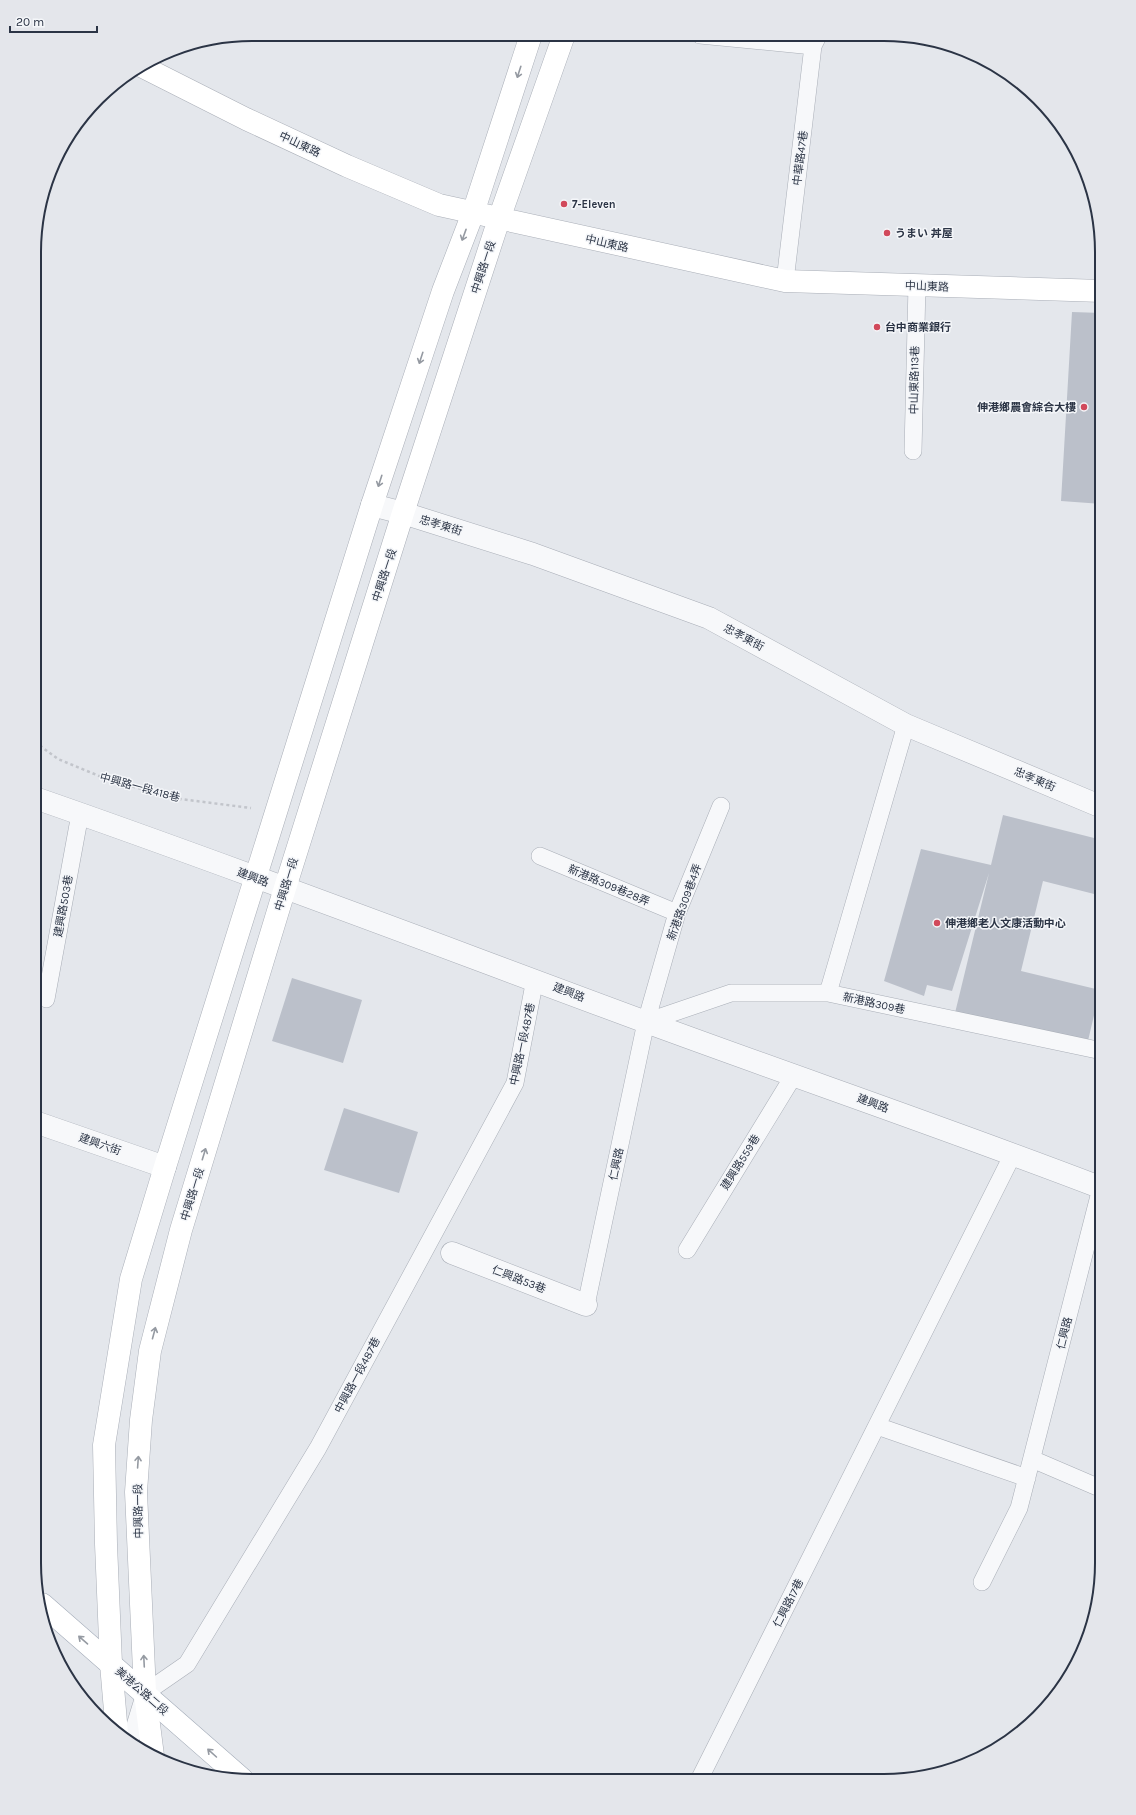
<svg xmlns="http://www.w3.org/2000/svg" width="1136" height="1815" viewBox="0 0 1136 1815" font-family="Karla,'Noto Sans TC','Noto Sans JP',sans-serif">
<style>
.building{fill:#bbc0ca}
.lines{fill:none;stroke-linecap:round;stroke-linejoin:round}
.lane-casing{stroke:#a9aeb7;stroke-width:18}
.street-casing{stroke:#a9aeb7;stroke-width:23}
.secondary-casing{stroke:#a9aeb7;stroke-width:23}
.primary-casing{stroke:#a3abb8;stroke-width:23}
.path{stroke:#c2c5cb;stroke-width:2.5;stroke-dasharray:3 3;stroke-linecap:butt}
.lane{stroke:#f7f8fa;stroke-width:17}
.street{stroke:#f7f8fa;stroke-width:22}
.secondary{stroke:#fff;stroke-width:22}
.primary{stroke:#fff;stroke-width:22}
.oneway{stroke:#959aa2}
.poi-dot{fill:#d1495b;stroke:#f4f6f9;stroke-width:1.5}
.labels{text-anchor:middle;stroke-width:3;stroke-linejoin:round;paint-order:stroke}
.street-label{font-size:11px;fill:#2b3445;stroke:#f4f6f9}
.poi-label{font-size:11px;font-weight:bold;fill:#2b3445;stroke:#f4f6f9;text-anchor:start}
.rim{fill:none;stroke:#2b3445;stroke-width:2}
</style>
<rect width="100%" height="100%" fill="#e4e7ec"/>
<path class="building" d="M1072 312 1102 313V504L1061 501Z
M1003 815 1102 840V878L1098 895 1043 881 1021 971 1100 990 1087 1045 955 1013 989 873 952 991 927 985 924 996 884 981 921 849 991 865Z
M292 978 362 1000 343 1063 272 1041Z
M344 1108 418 1132 399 1193 324 1170Z"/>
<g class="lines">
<g class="lane-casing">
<path id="lane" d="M700 35 813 46
M785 281 813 46 818 36
M913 451 917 285
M540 856 677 913
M828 993 906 725
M46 999 80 814
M646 1022 731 993H828L1102 1051
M687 1250 794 1075
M586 1305 646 1022 677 913 721 806
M877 1426 1027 1478
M1032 1459 1102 1489
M982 1582 1019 1508 1101 1188
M130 1742 145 1693 187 1664 318 1448 515 1083 535 979
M699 1780 1013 1154"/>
</g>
<g class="street-casing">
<path id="street" d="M372 505 403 513 533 554 709 618 906 725 1102 807
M35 798C240 869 443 947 646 1022 798 1078 951 1130 1102 1188
M35 1122 165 1167
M452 1253 586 1305"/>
</g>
<g class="secondary-casing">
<path id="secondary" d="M143 67 246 119 347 166 439 205 785 281 1102 291
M117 1734 111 1664 106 1544 104 1445 131 1279 165 1167 372 505 443 291 473 213 531 35
M153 1756 145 1693 136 1492 141 1420 150 1351 181 1230 285 888 403 513 499 219 564 35"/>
</g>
<g class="primary-casing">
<path id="primary" d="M42 1604 242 1779"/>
</g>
<path class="path" d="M35 692 38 686 35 566
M35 742 58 759 104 778 172 798 251 808"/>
<use href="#lane" class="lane"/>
<use href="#street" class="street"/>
<use href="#secondary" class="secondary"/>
<use href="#primary" class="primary"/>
</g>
<defs><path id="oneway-shaft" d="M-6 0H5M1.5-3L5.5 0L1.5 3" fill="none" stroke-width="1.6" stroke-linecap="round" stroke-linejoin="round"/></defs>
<g class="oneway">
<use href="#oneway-shaft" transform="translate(519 72) rotate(108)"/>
<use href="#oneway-shaft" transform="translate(464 235) rotate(110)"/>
<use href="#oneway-shaft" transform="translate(421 358) rotate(108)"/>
<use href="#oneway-shaft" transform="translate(380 481) rotate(108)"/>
<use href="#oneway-shaft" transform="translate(204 1154) rotate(-73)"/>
<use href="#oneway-shaft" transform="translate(154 1333) rotate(-75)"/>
<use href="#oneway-shaft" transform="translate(138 1462) rotate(-86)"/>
<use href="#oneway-shaft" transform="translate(83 1640) rotate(-139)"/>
<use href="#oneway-shaft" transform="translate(144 1661) rotate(-93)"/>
<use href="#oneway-shaft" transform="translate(212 1753) rotate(-138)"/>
</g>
<g class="poi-dot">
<circle cx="564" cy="204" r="4"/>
<circle cx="887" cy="233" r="4"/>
<circle cx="877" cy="327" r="4"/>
<circle cx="1084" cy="407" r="4"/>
<circle cx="937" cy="923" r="4"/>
</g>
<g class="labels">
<g class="street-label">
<text transform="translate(300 144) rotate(25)" y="4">中山東路</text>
<text transform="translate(800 158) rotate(-83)" y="4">中華路47巷</text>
<text transform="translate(607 243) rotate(13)" y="4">中山東路</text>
<text transform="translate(483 267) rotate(-72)" y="4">中興路一段</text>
<text transform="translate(927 286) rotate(2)" y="4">中山東路</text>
<text transform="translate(914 380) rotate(-89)" y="4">中山東路113巷</text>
<text transform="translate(441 525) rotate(17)" y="4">忠孝東街</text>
<text transform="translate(384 575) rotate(-72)" y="4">中興路一段</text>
<text transform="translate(744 637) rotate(28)" y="4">忠孝東街</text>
<text transform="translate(1035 779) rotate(23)" y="4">忠孝東街</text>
<text transform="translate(140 787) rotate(15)" y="4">中興路一段418巷</text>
<text transform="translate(253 877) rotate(20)" y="4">建興路</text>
<text transform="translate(286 884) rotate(-73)" y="4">中興路一段</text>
<text transform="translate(609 885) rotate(23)" y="4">新港路309巷28弄</text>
<text transform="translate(684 902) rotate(-70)" y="4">新港路309巷4弄</text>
<text transform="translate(63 906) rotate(-80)" y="4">建興路503巷</text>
<text transform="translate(569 992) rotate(21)" y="4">建興路</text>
<text transform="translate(874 1003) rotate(12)" y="4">新港路309巷</text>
<text transform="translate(522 1044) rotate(-78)" y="4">中興路一段487巷</text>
<text transform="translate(873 1103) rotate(20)" y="4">建興路</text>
<text transform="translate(100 1144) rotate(19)" y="4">建興六街</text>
<text transform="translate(740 1162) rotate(-58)" y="4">建興路559巷</text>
<text transform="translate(616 1164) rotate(-78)" y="4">仁興路</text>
<text transform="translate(192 1194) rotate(-73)" y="4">中興路一段</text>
<text transform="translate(519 1279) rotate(21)" y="4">仁興路53巷</text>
<text transform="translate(1064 1333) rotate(-76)" y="4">仁興路</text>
<text transform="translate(357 1375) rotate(-62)" y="4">中興路一段487巷</text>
<text transform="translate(138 1511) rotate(-91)" y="4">中興路一段</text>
<text transform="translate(788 1603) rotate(-63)" y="4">仁興路17巷</text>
<text transform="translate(142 1691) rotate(41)" y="4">美港公路二段</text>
</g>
<g class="poi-label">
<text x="572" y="208">7-Eleven</text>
<text x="895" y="237">うまい 丼屋</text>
<text x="885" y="331">台中商業銀行</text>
<text x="1076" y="411" text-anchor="end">伸港鄉農會綜合大樓</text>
<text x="945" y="927">伸港鄉老人文康活動中心</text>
</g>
</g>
<path d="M0 0H1136V1815H0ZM252 41H884A211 211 0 0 1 1095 252V1563A211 211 0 0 1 884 1774H252A211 211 0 0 1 41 1563V252A211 211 0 0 1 252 41Z" fill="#e4e6eb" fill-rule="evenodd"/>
<path class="rim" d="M252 41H884A211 211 0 0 1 1095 252V1563A211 211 0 0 1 884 1774H252A211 211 0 0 1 41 1563V252A211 211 0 0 1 252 41Z"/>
<path d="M10 26v6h87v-6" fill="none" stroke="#2b3445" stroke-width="2"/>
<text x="16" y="26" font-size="12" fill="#2b3445" stroke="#f4f6f9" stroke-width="3" paint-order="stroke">20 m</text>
</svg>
